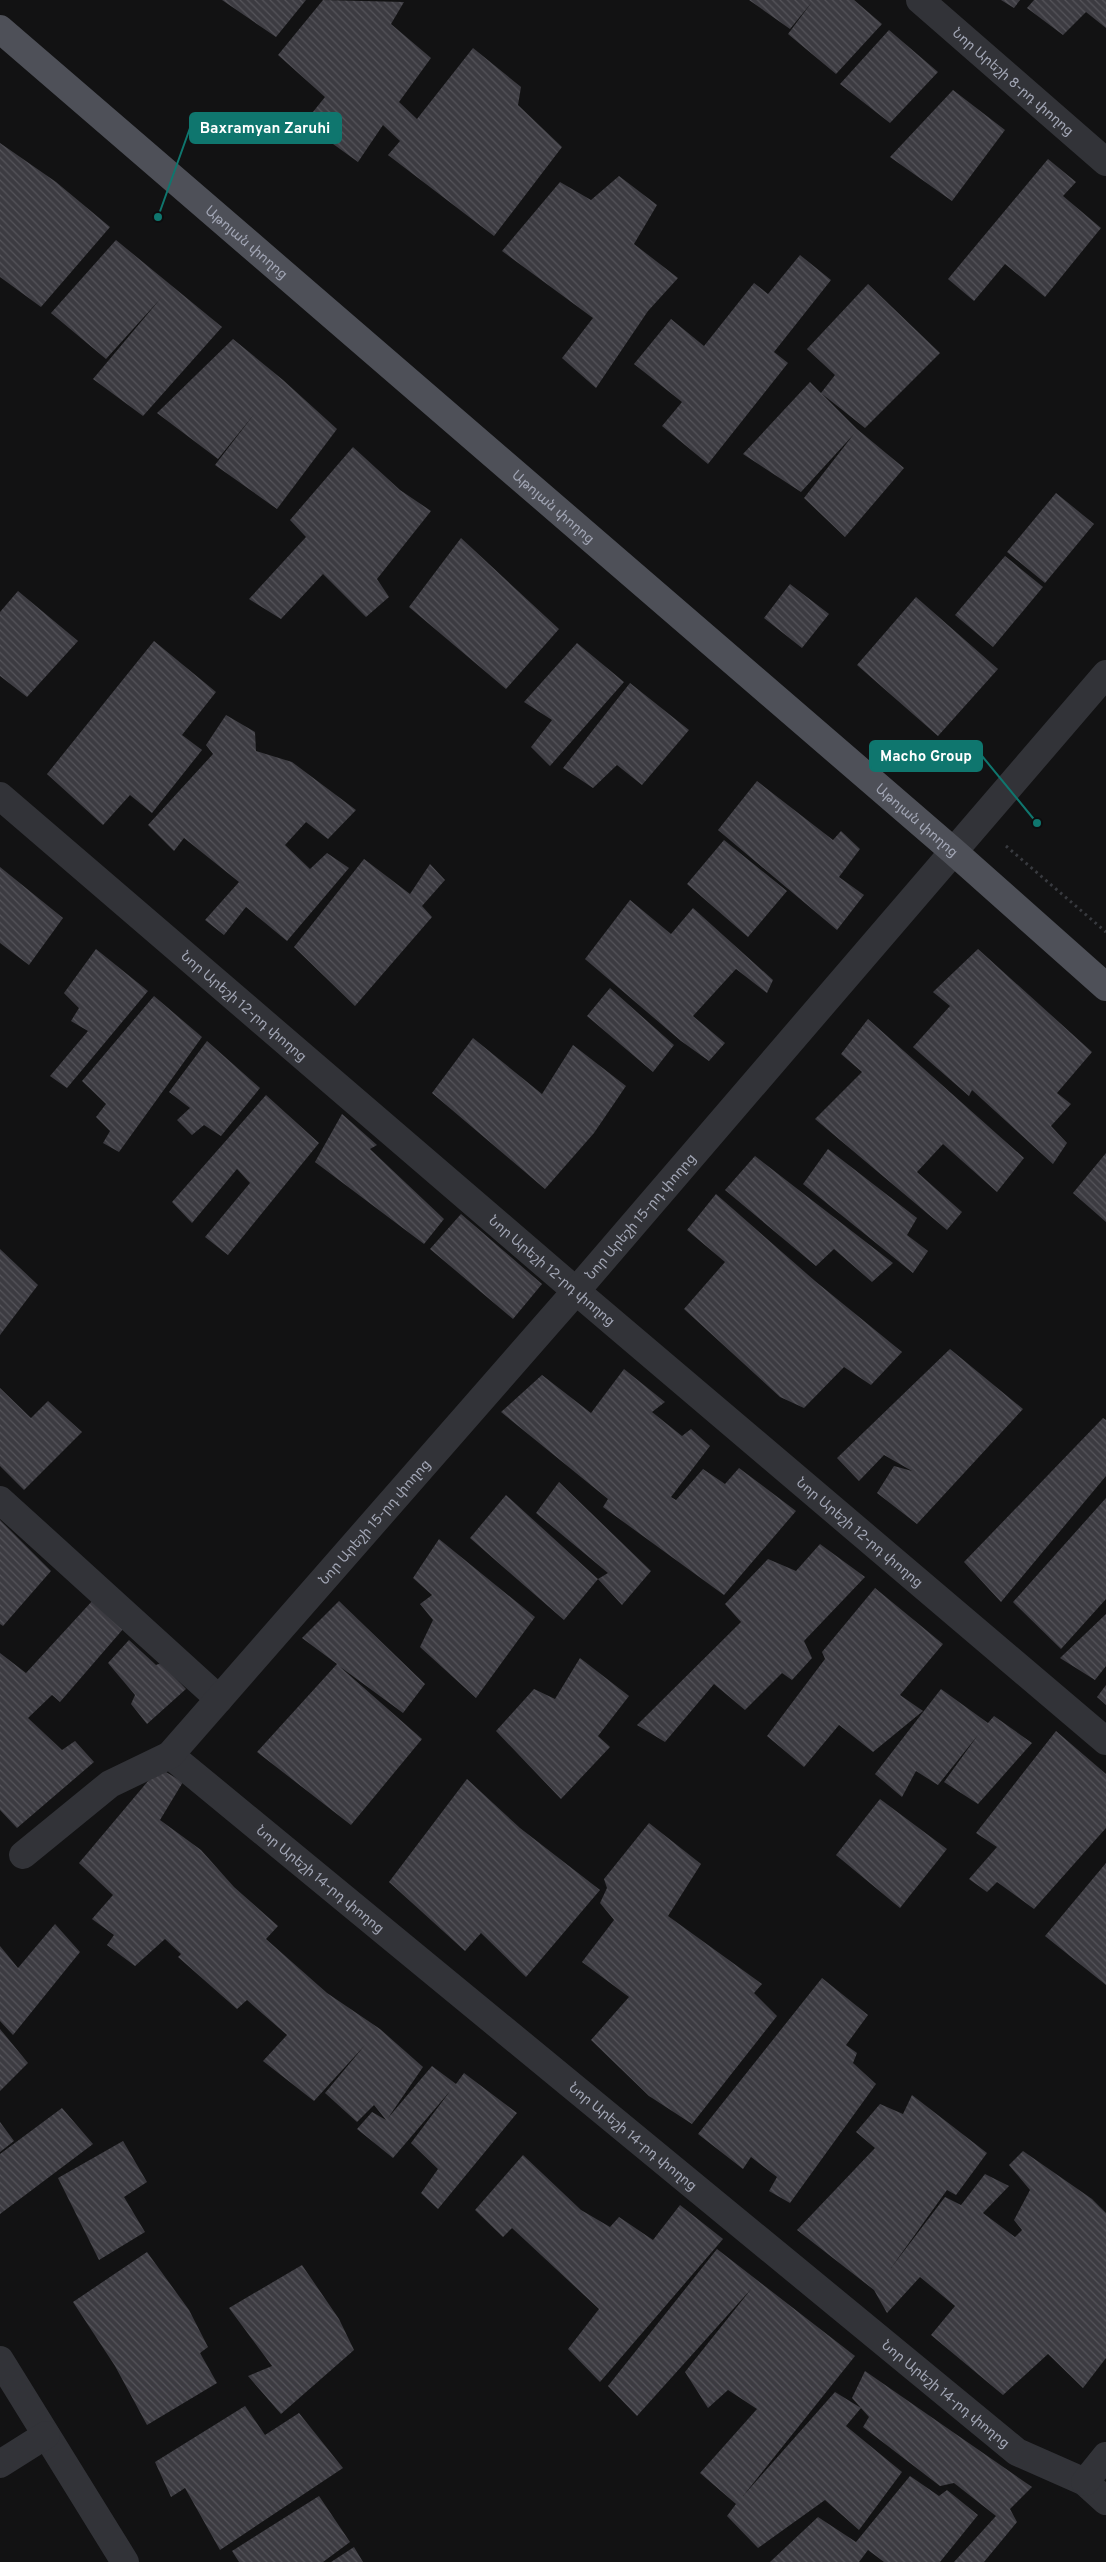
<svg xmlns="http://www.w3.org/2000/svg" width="1106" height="2562" viewBox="0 0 1106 2562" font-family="Overpass,'Noto Sans Armenian',sans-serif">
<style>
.building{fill:url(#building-back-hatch)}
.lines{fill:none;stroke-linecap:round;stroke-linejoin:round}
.path{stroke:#383a3f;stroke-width:3;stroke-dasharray:2.5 4;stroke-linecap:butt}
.minor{stroke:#323338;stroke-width:28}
.major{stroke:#4e5058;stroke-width:28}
.labels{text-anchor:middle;stroke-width:4.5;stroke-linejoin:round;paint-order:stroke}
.street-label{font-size:14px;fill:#a2a6b5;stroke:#0d0d0e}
.leader{fill:none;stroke:#0f766e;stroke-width:2}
.callout-dot{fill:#0f766e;stroke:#0d0d0e;stroke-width:2}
.callout{fill:#0f766e;stroke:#0f766e;stroke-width:2}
.callout-label{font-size:15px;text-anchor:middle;font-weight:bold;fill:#fff}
</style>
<defs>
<pattern id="building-back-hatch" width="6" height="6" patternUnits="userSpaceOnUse" patternTransform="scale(1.25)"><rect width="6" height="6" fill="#3c3b41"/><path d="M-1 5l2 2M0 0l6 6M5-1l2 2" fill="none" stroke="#55545a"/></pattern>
</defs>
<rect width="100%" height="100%" fill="#121213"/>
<path class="building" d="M222 0H306L276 37Z
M323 0 404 2 391 24 431 58 399 102 417 119 473 48 521 87 518 105 562 147 494 236 388 155 400 141 383 125 358 162 304 123 325 97 278 55Z
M749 0H854L882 24 836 74 788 34 812 2 790 29Z
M1001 0H1020L1014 8Z
M1034 0H1106V28L1086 12 1063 35 1027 8Z
M889 30 938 72 890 123 840 84Z
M953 90 1005 130 952 201 890 157Z
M0 143 56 182 110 227 41 307 0 277Z
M1048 159 1076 182 1063 196 1101 228 1045 297 1005 264 974 301 948 279Z
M619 176 657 205 634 244 678 278 648 311 596 388 562 358 593 318 502 251 560 182 591 200Z
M116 240 222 327 143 416 93 379 161 298 106 359 51 313Z
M800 255 831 280 774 352 788 363 708 464 662 426 682 402 634 364 671 319 704 346 754 283 768 294Z
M868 284 940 353 865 428 821 393 857 429 904 468 845 537 804 498 854 434 801 492 743 454 810 382 821 393 835 375 807 349Z
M233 339 283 380 337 429 277 509 215 465 255 413 218 459 157 413Z
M353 447 400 490 431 511 377 579 389 597 366 617 323 574 281 619 249 599 306 537 290 520Z
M1056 493 1094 524 1045 583 1007 552Z
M461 538 559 629 506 689 409 607Z
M1005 556 1043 587 993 647 955 615Z
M790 584 829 614 802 648 764 618Z
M18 591 78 641 27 697 0 676V612Z
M916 597 998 669 938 736 857 665Z
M154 641 216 692 182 735 202 750 152 813 130 795 103 825 47 774Z
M577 643 624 682 550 766 531 747 552 720 524 702Z
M630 683 689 730 642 785 617 765 593 788 563 768Z
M226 715 255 732 256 751 292 762 356 810 328 839 306 822 285 845 310 869 327 853 349 868 287 941 246 907 224 935 205 920 239 882 184 838 174 851 148 825 213 754 206 745Z
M757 781 833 840 841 831 860 849 839 877 864 895 837 930 718 830Z
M724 840 787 891 748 937 687 884Z
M364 859 410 894 430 864 445 880 422 906 432 917 355 1006 294 947Z
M0 867 63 918 29 965 0 943Z
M630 900 671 934 693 908 773 980 767 993 736 969 693 1016 725 1043 709 1061 681 1041 585 959Z
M96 949 148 991 67 1088 50 1076 88 1031 71 1021 79 1008 64 993Z
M978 949 1092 1052 1057 1093 1071 1104 1051 1126 1067 1143 1053 1164 972 1090 969 1096 913 1047 950 1006 933 992Z
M610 988 674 1045 653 1072 587 1016Z
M154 996 202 1037 119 1152 103 1143 110 1131 96 1117 106 1104 82 1081Z
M868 1019 1024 1158 997 1192 943 1144 917 1172 962 1212 947 1230 815 1119 862 1072 841 1054Z
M473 1038 542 1094 573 1045 626 1086 594 1133 545 1189 432 1093Z
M207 1041 260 1088 221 1136 204 1125 192 1135 177 1120 190 1108 169 1092Z
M266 1095 319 1143 228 1255 205 1237 250 1183 237 1169 192 1223 172 1202Z
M342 1114 377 1145 370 1149 444 1219 424 1244 315 1162Z
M828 1149 917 1218 907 1235 928 1251 913 1273 803 1184Z
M1106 1153V1222L1073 1193Z
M755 1156 893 1263 872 1282 834 1249 816 1266 725 1190Z
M716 1194 815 1281 902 1352 871 1385 844 1367 804 1408 780 1397 684 1309 725 1262 687 1230Z
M461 1214 542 1284 513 1319 430 1249Z
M0 1249 38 1285 0 1335Z
M950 1349 1023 1409 917 1524 877 1493 894 1466 912 1471 884 1455 859 1481 837 1458Z
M624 1369 665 1402 652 1412 682 1436 691 1429 710 1446 671 1497 676 1500 703 1469 725 1484 739 1468 796 1511 724 1595 603 1507 608 1499 501 1412 542 1375 591 1413Z
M0 1388 31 1418 48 1401 82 1432 24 1490 0 1466Z
M1103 1418 1106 1420V1476L1001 1602 964 1562Z
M559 1482 651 1571 622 1605 598 1579 608 1573 536 1513Z
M506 1495 598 1579 564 1620 470 1538Z
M1106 1498V1599L1061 1649 1013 1602Z
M0 1520 51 1571 3 1626 0 1624Z
M439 1539 535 1617 476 1698 420 1647 433 1620 420 1604 432 1595 413 1578Z
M820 1544 865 1577 804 1641 812 1658 792 1680 782 1673 745 1710 714 1684 665 1742 637 1725 741 1622 725 1604 768 1559 796 1571Z
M875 1588 943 1644 900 1695 923 1711 873 1752 839 1725 804 1767 767 1736 825 1659 822 1652Z
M94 1599 124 1628 60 1702 52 1695 28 1718 62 1750 75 1741 94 1762 17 1828 0 1810V1653L26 1673Z
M339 1601 425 1684 403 1713 339 1666 422 1739 351 1825 257 1752 337 1664 302 1638Z
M1106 1614V1666L1095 1680 1060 1658Z
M129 1640 156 1665 161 1663 186 1689 147 1724 131 1704 135 1695 108 1663Z
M580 1658 629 1696 598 1736 610 1747 561 1799 496 1731 534 1689 555 1699Z
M1106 1685V1705L1097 1697Z
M941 1689 988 1723 994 1716 1032 1743 978 1804 944 1782 978 1735 938 1785 916 1771 902 1797 875 1774Z
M1056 1731 1106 1774V1828L1034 1909 997 1882 987 1892 969 1879 997 1847 976 1833Z
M159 1768 183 1782 160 1820 201 1850 234 1887 278 1926 266 1939 327 1993 380 2029 423 2067 388 2118 432 2066 456 2084 464 2073 517 2113 438 2209 421 2193 438 2169 411 2143 451 2090 393 2158 357 2129 372 2112 386 2120 374 2105 357 2122 325 2093 365 2045 314 2101 263 2061 287 2035 247 2000 237 2009 178 1957 181 1954 165 1939 135 1966 107 1945 114 1935 92 1919 113 1895 79 1863Z
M467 1779 520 1828 600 1890 526 1977 481 1933 465 1951 389 1882Z
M880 1799 947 1849 900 1908 836 1855Z
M649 1823 701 1864 668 1916 762 1984 754 1993 777 2016 692 2124 649 2096 591 2040 629 1997 582 1962 614 1920 600 1903 607 1888 604 1879Z
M1106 1863V1985L1045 1936Z
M55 1924 80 1952 13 2035 0 2021V1946L18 1968Z
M822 1978 868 2015 846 2045 857 2053 853 2063 876 2084 790 2203 769 2191 777 2177 751 2157 743 2169 698 2134Z
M0 2029 28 2063 0 2091Z
M912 2095 987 2153 956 2195 947 2190 891 2268 945 2197 961 2205 985 2174 1009 2186 983 2213 1015 2237 1022 2230 1014 2220 1030 2190 1009 2165 1023 2151 1092 2199 1106 2213V2358L1083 2388 1048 2354 1003 2395 931 2335 955 2306 920 2277 887 2313 874 2290 797 2230 875 2148 856 2132 880 2104 903 2114Z
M62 2108 93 2144 0 2214V2154Z
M0 2122 14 2141 0 2152Z
M123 2141 147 2182 124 2197 145 2232 99 2260 58 2178Z
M523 2155 581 2210 610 2227 619 2217 653 2240 680 2205 723 2239 600 2382 568 2349 599 2309 512 2228 503 2237 475 2210Z
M717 2249 855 2356 743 2496 835 2392 861 2408 846 2426 902 2472 859 2530 825 2500 758 2548 727 2516 736 2504 700 2473 757 2409 728 2390 708 2408 685 2372 752 2288 637 2416 608 2386Z
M147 2252 189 2310 208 2347 200 2353 217 2383 147 2425 115 2366 73 2302Z
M302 2265 339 2319 354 2350 281 2414 248 2376 272 2366 229 2308Z
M865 2371 1032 2487 1010 2509 1017 2522 984 2562H954L996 2516 954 2483 940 2486 863 2427 869 2417 852 2398Z
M245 2406 265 2435 299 2413 343 2468 220 2550 185 2488 171 2497 155 2462Z
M910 2476 939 2496 947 2490 978 2515 940 2562H884L868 2550 859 2562H770L818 2517 856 2542Z
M319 2496 350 2542 323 2562H239L232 2551Z
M354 2547 363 2562H331Z"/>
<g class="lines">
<path class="path" d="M1006 846 1106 932"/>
<g class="minor">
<path id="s1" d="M920 0 1106 162"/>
<path id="s2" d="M0 796 576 1291 1106 1741"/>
<path d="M0 1500 219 1699"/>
<path id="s3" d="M170 1755 1017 2452 1085 2482 1106 2501"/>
<path id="s4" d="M23 1855 110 1784 170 1755 576 1291 1106 674"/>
<path d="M0 2360 125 2562"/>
<path d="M0 2464 46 2435"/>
<path d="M1085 2482 1106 2456"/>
</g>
<path class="major" id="s5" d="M0 29 953 851 1106 987"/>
</g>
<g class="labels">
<g class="street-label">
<text dy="5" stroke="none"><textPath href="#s1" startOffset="124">Նոր Արեշի 8-րդ փողոց</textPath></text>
<text dy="5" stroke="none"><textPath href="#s5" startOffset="326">Աթոյան փողոց</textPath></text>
<text dy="5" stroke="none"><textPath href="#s5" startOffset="731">Աթոյան փողոց</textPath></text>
<text dy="5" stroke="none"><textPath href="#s5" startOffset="1211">Աթոյան փողոց</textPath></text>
<text dy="5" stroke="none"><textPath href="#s2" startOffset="322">Նոր Արեշի 12-րդ փողոց</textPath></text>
<text dy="5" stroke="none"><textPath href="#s4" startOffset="894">Նոր Արեշի 15-րդ փողոց</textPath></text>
<text dy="5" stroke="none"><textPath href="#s2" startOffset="728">Նոր Արեշի 12-րդ փողոց</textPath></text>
<text dy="5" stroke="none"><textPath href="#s4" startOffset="489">Նոր Արեշի 15-րդ փողոց</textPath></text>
<text dy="5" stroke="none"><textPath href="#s2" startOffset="1132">Նոր Արեշի 12-րդ փողոց</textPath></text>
<text dy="5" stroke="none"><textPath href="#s3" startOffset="195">Նոր Արեշի 14-րդ փողոց</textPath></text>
<text dy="5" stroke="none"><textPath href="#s3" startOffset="600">Նոր Արեշի 14-րդ փողոց</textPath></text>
<text dy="5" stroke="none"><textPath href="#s3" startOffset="1005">Նոր Արեշի 14-րդ փողոց</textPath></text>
</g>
</g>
<path class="leader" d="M158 217L190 128M1037 823L982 756"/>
<g class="callout-dot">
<circle cx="158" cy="217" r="5"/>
<circle cx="1037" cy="823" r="5"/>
</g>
<g class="callout">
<rect x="190" y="113" width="151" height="30" rx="5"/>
<rect x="870" y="741" width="112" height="30" rx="5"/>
</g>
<g class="callout-label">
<text x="265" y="133">Baxramyan Zaruhi</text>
<text x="926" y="761">Macho Group</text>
</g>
</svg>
